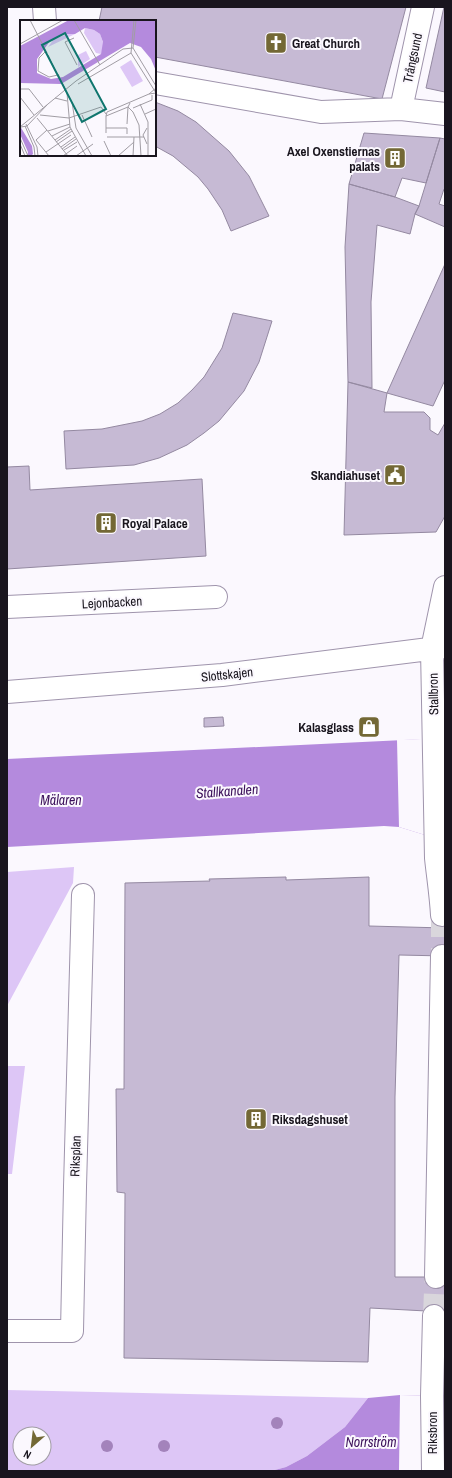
<svg xmlns="http://www.w3.org/2000/svg" width="452" height="1478" viewBox="0 0 452 1478" font-family="'Archivo Narrow',sans-serif">
<style>
.green{fill:#ddc6f6;fill-rule:evenodd}
.water{fill:#b48add}
.pier{fill:#fbf8fe}
.building{fill:#c6bad4;stroke:#9489a1}
.lines{fill:none;stroke-linecap:round;stroke-linejoin:round}
.minor-tunnel{stroke:#d9d6dc;stroke-width:22;stroke-dasharray:22 11;stroke-linecap:butt}
.minor-casing{stroke:#9f94ac;stroke-width:24}
.minor{stroke:#fff;stroke-width:22}
.tree{fill:#a383bb}
.labels{text-anchor:middle;stroke-width:4;stroke-linejoin:round;paint-order:stroke}
.poi-label{font-size:13px;font-weight:bold;fill:#19151e;stroke:#fbf8fe;text-anchor:start}
.street-label{font-size:13px;fill:#19151e;stroke:#fbf8fe}
.water-label{font-size:14px;font-style:italic;fill:#3c115b;stroke:#fbf8fe}
.inset-road{fill:none;stroke:#a19da4;stroke-width:1}
.view{fill:#0f766e;fill-opacity:0.15;stroke:#0f766e;stroke-width:2}
.inset-edge{fill:none;stroke:#19151e;stroke-width:2}
</style>
<rect width="100%" height="100%" fill="#fbf8fe"/>
<path class="green" d="M74 867 73 883 7 1006V872Z
M7 1066H25L12 1174H7Z
M7 1390 368 1398 345 1427 307 1456 286 1467 271 1471H7ZM20 1434H44V1458H20Z"/>
<path class="water" d="M445 738 438 839 399 827 384 826 7 847V759Z
M400 1395 445 1396V1471H271L286 1467 307 1456 345 1427 368 1398Z"/>
<path class="pier" d="M445 738V842L438 839 399 827 397 740Z
M400 1395 445 1396V1471H399Z"/>
<path class="building" d="M102 7H406L382 99 155 57V21H99Z
M444 7H445V92L426 88Z
M155 102 178 111 196 122 229 151 249 176 269 216 231 231 222 210 208 189 198 177 173 156 155 146Z
M364 133 440 138 426 183 402 178 395 197 349 184Z
M440 138 445 139V190L444 189 439 204 445 206V227L415 214 419 206Z
M349 184 395 197 419 206 415 214 410 234 377 225 371 302 372 388 348 382 345 247Z
M445 264V380L433 406 387 393Z
M233 313 272 321 259 362 244 391 219 421 204 433 187 445 159 458 134 465 66 469 64 431 102 429 142 421 160 414 178 403 192 390 204 377 222 348Z
M348 382 387 393 384 412H424L430 418V430L438 435 445 423V516L436 532 344 535Z
M29 466 30 490 202 479 206 556 7 569V467Z
M223 717 224 726 204 727V718Z
M377 724 378 735H360V725Z
M286 877V880L369 877V926L445 928V956L399 955 395 1097V1277H445V1312L370 1308 368 1362 124 1358 125 1193 117 1192 116 1089H124L125 883 210 881 209 879Z"/>
<g class="lines">
<path class="minor-tunnel" d="M442 915V960
M434 1316 436 1265"/>
<g class="minor-casing">
<path id="minor" d="M44 7 45 21
M155 83 321 112 401 109 445 114
M401 109 423 7
M7 607 216 597
M7 692 222 675 445 647
M442 915C441 896 438 877 436 858L432 649 445 587
M436 1277 442 956
M7 1331H72L75 1187 83 895
M433 1471 432 1396 434 1316"/>
</g>
<use href="#minor" class="minor"/>
</g>
<g class="tree">
<circle cx="277" cy="1423" r="6"/>
<circle cx="107" cy="1446" r="6"/>
<circle cx="164" cy="1446" r="6"/>
</g>
<defs>
<g id="church-square" transform="scale(1.15)"><rect x="-9" y="-9" width="18" height="18" rx="4" fill="#736835" stroke="#fbf8fe"/><path d="M-1.2-6h2.4v3.5h3.3v2.4h-3.3V6h-2.4V-.1h-3.3v-2.4h3.3Z" fill="#fff"/></g>
<g id="building-square" transform="scale(1.15)"><rect x="-9" y="-9" width="18" height="18" rx="4" fill="#736835" stroke="#fbf8fe"/><path d="M-4-6H4V6H1V3H-1V6H-4ZM-2.5-4.3h1.7v1.8h-1.7ZM.8-4.3h1.7v1.8H.8ZM-2.5-1h1.7V.8h-1.7ZM.8-1h1.7V.8H.8Z" fill="#fff"/></g>
<g id="civic-square" transform="scale(1.15)"><rect x="-9" y="-9" width="18" height="18" rx="4" fill="#736835" stroke="#fbf8fe"/><path d="M-.6-6.5H3V-4.5H.6V-3L4-1V1h2V6H-6V1h2V-1L-.6-3ZM-1.2 2.5V6h2.4V2.5Z" fill="#fff"/></g>
<g id="shop-square" transform="scale(1.15)"><rect x="-9" y="-9" width="18" height="18" rx="4" fill="#736835" stroke="#fbf8fe"/><path d="M-5-2.5h2.3a2.7 3.5 0 0 1 5.4 0H5L5.5 6h-11ZM-1.5-2.5h3a1.5 2.3 0 0 0-3 0Z" fill="#fff"/></g>
</defs>
<g fill-rule="evenodd">
<use href="#church-square" x="276" y="43"/>
<use href="#building-square" x="395" y="158"/>
<use href="#civic-square" x="395" y="475"/>
<use href="#building-square" x="106" y="523"/>
<use href="#shop-square" x="369" y="727"/>
<use href="#building-square" x="256" y="1119"/>
</g>
<g class="labels">
<g class="poi-label">
<text x="292" y="48">Great Church</text>
<text x="380" y="156" text-anchor="end">Axel Oxenstiernas<tspan x="380" dy="15">palats</tspan></text>
<text x="380" y="480" text-anchor="end">Skandiahuset</text>
<text x="122" y="528">Royal Palace</text>
<text x="354" y="732" text-anchor="end">Kalasglass</text>
<text x="272" y="1124">Riksdagshuset</text>
</g>
<g class="street-label">
<text transform="translate(412 58) rotate(-78)" y="5">Trångsund</text>
<text transform="translate(112 602) rotate(-3)" y="5">Lejonbacken</text>
<text transform="translate(227 674) rotate(-6)" y="5">Slottskajen</text>
<text transform="translate(433 694) rotate(-91)" y="5">Stallbron</text>
<text transform="translate(75 1156) rotate(-88)" y="5">Riksplan</text>
<text transform="translate(432 1433) rotate(-90)" y="5">Riksbron</text>
</g>
<g class="water-label">
<text transform="translate(227 791) rotate(-4)" y="5">Stallkanalen</text>
<text x="61" y="805">Mälaren</text>
<text x="371" y="1447">Norrström</text>
</g>
</g>
<g transform="translate(20 20)">
<rect width="136" height="136" fill="#fbf8fe"/>
<path d="M65 8 74 10 80 14 84 25 81 34 76 33 64 13ZM53 12 55 14 28 27 34 19ZM66 31 70 39 58 47V35ZM111 40 123 61 112 67 100 47Z" fill="#ddc6f6"/>
<path d="M49 0H136V51L131 39 121 27 110 23 41 64 0 63V26ZM65 8 74 10 80 14 83 22 81 34 43 57 31 59 17 53V39L30 21 44 14H55ZM0 106 12 126 13 134 11 136H7L8 132 0 114Z" fill="#b48add" fill-rule="evenodd"/>
<path class="inset-road" d="M10 0 27 33M54 0 80 45M114 0 111 33 136 73M116 0 113 28 136 66M54 18 45 22 57 45M0 24 43 0M26 31 19 38 18 51 29 57 38 55M28 35 36 52M38 54 47 73 50 107 66 136M58 64 111 33M136 68 129 74 136 73M0 69H9L23 87M0 77 14 95M35 78 47 81M52 82 56 108 72 136M110 83 108 87 86 96 87 92 129 74M120 84 128 102V136M113 88 132 80V75M125 94 136 89M20 95 49 98 81 87 86 94M62 95 72 117M17 98 48 136M6 104 17 127 18 136M107 104 108 87 113 92 119 105 121 136M5 106 14 127 15 136M0 107 56 61 103 29 113 28M1 107 7 106 27 85M86 108H107V114M127 108 123 115 127 124M27 110 16 120 29 136M28 111 50 104M86 113V96M32 116 50 107M87 117H124M0 118 8 136M35 120 51 109M84 121 91 136M36 122 52 111M0 124 5 136M41 127 55 117M42 129 56 119M44 130 57 122M26 132 51 115M43 136 57 126M56 136 73 124M98 136 114 122M113 136 114 117"/>
<path class="view" d="M45 13 86 89 62 102 22 25Z"/>
<rect width="136" height="136" class="inset-edge"/>
</g>
<rect width="452" height="1478" fill="none" stroke="#19151e" stroke-width="16"/>
<g transform="translate(32 1446) rotate(208)"><circle r="19" fill="#fbf8fe" stroke="#a19da4"/>
<path d="M0-3L7 15L0 10L-7 15Z" fill="#736835"/>
<text y="-6" font-size="11" font-weight="bold" text-anchor="middle" fill="#19151e">N</text>
</g>
</svg>
